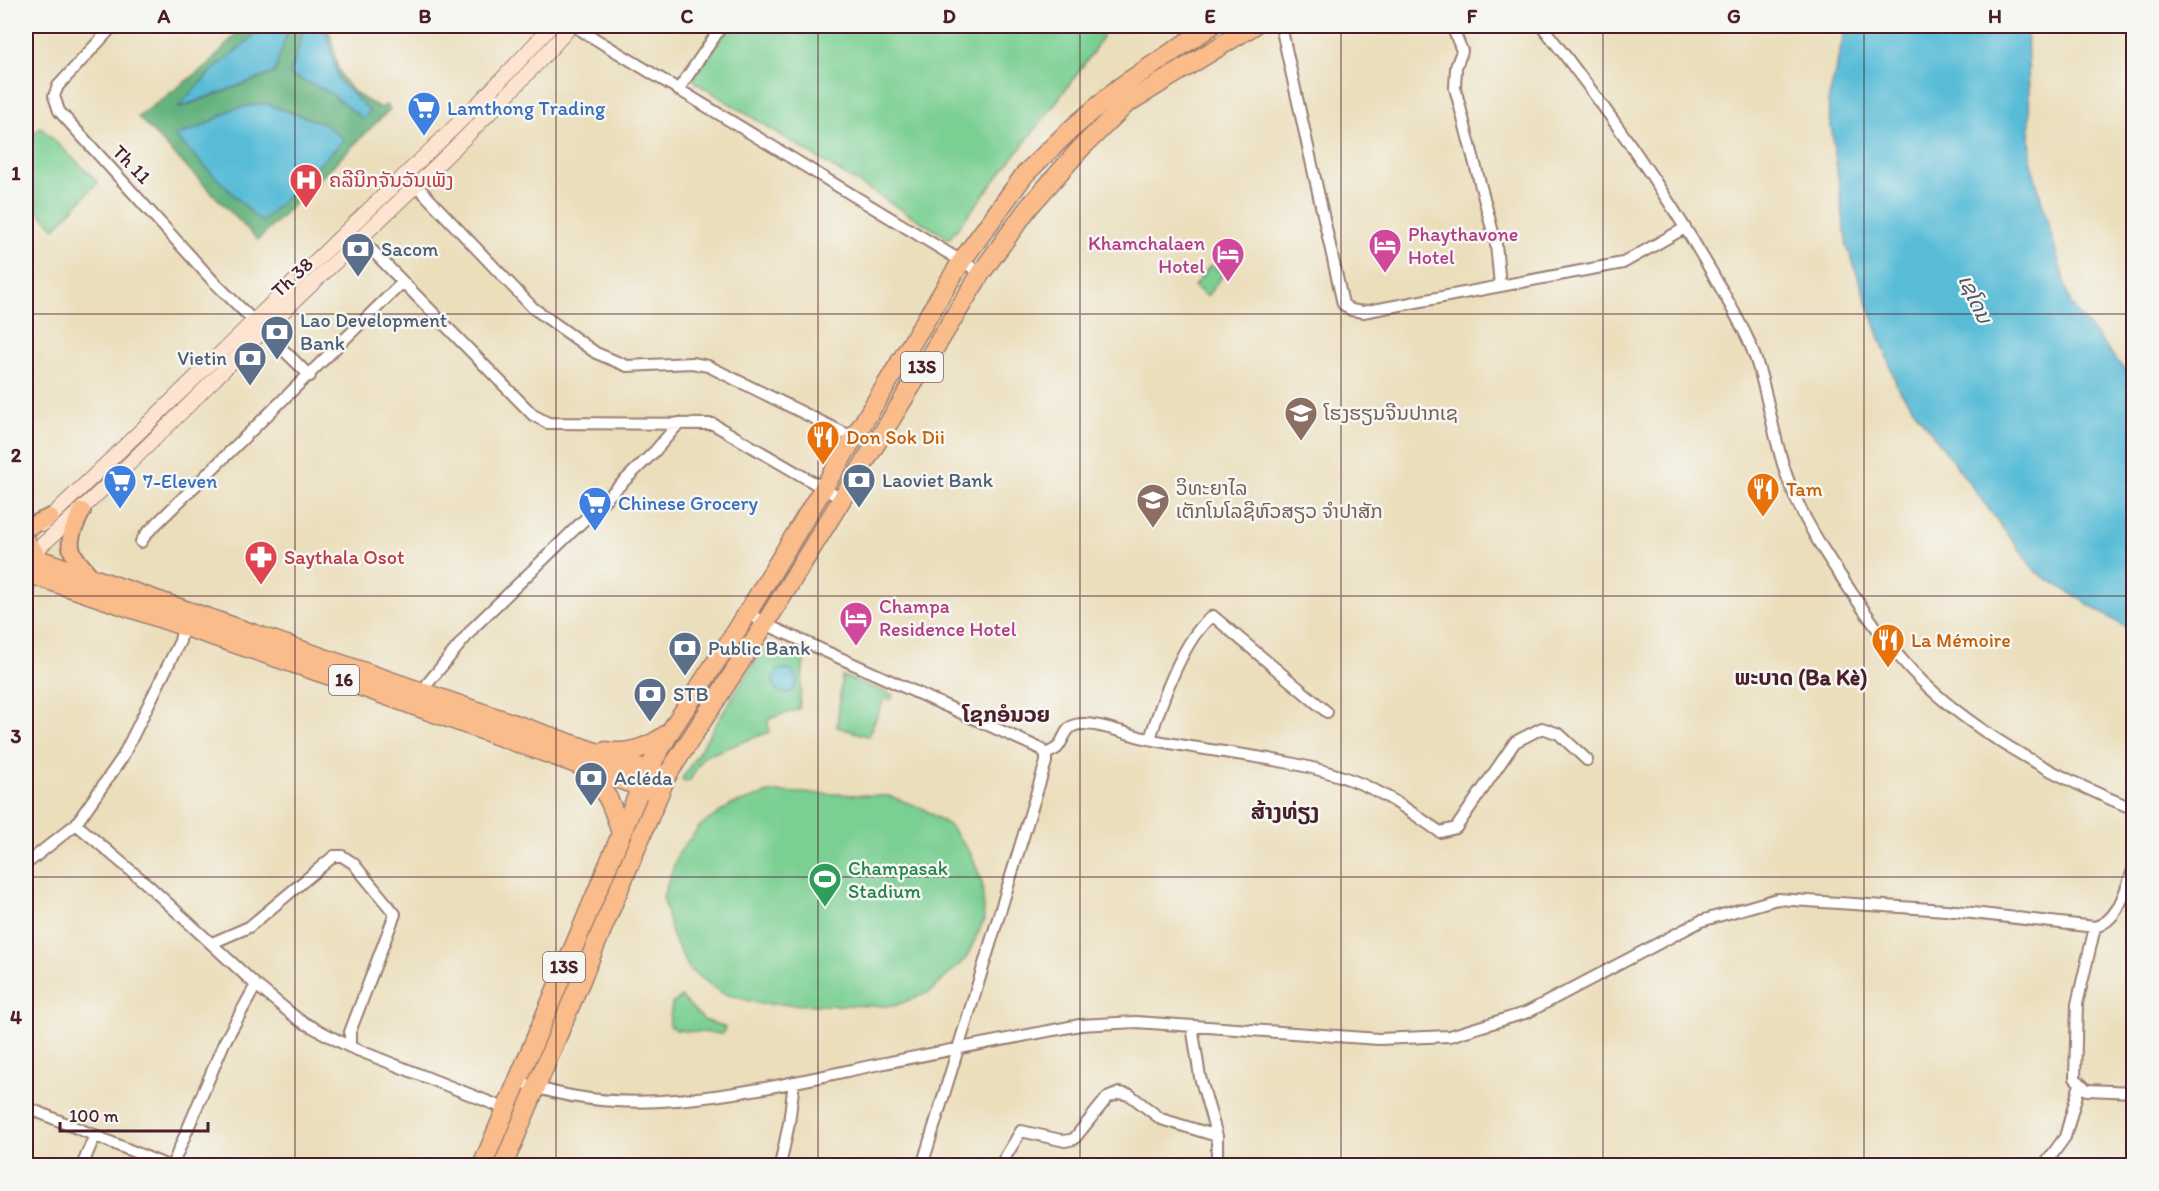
<svg xmlns="http://www.w3.org/2000/svg" width="2159" height="1191" viewBox="0 0 2159 1191" font-family="Itim,'Noto Sans Lao',sans-serif">
<style>
.green{fill:#7acf93;stroke:#62775f;stroke-width:1.5}
.forest{fill:#63b27d;stroke:#566854;stroke-width:1.5;fill-rule:evenodd}
.water{fill:#59bcd7;stroke:#526e81;stroke-width:1.5}
.lines{fill:none;stroke-linecap:round;stroke-linejoin:round}
.street-casing{stroke:#9a7e73;stroke-width:14}
.secondary-casing{stroke:#9a7e73;stroke-width:16}
.primary-casing{stroke:#9a7e73;stroke-width:20}
.highway-casing{stroke:#9a7e73;stroke-width:21}
.street{stroke:#fff;stroke-width:10}
.secondary{stroke:#fde4d0;stroke-width:14}
.primary{stroke:#f9bc8a;stroke-width:16}
.highway{stroke:#f9bc8a;stroke-width:18}
.grid{fill:none;stroke:#4a1f2b;stroke-width:1.5;stroke-opacity:0.55}
.labels{text-anchor:middle;stroke-width:5;stroke-linejoin:round;paint-order:stroke}
.shield{fill:#f6f6f2;stroke:#7e6067;stroke-width:1.5}
.shield-label{font-size:18px;font-weight:bold;fill:#4a1f2b}
.shop-label{font-size:20px;fill:#366cbe;stroke:#f6f6f2;text-anchor:start}
.street-label{font-size:20px;fill:#4a1f2b;stroke:#f6f6f2}
.health-label{font-size:20px;fill:#be3a42;stroke:#f6f6f2;text-anchor:start}
.hotel-label{font-size:20px;fill:#b23c85;stroke:#f6f6f2;text-anchor:start}
.service-label{font-size:20px;fill:#4e5e75;stroke:#f6f6f2;text-anchor:start}
.education-label{font-size:20px;fill:#785e54;stroke:#f6f6f2;text-anchor:start}
.food-label{font-size:20px;fill:#c56008;stroke:#f6f6f2;text-anchor:start}
.leisure-label{font-size:20px;fill:#27864d;stroke:#f6f6f2;text-anchor:start}
.water-label{font-size:21px;font-style:italic;fill:#4f5667;stroke:#f6f6f2}
.quarter-label{font-size:22px;font-weight:bold;fill:#4a1f2b;stroke:#f6f6f2}
.neatline{fill:none;stroke:#4a1f2b;stroke-width:2}
.grid-label{font-size:20px;text-anchor:middle;font-weight:bold;fill:#4a1f2b}
</style>
<rect width="100%" height="100%" fill="#f6f6f2"/>
<filter id="ink" filterUnits="userSpaceOnUse"><feTurbulence type="fractalNoise" baseFrequency=".0167" numOctaves="2"/><feDisplacementMap in="SourceGraphic" scale="12" xChannelSelector="R" yChannelSelector="G"/><feConvolveMatrix kernelMatrix="1 2 1 2 8 2 1 2 1" color-interpolation-filters="sRGB"/></filter>
<filter id="wash" filterUnits="userSpaceOnUse"><feTurbulence type="fractalNoise" baseFrequency=".008" numOctaves="4" result="noise"/><feDisplacementMap in="SourceGraphic" scale="24" xChannelSelector="R" yChannelSelector="G"/><feGaussianBlur stdDeviation="1.35" result="paint"/><feColorMatrix in="noise" values="0 0 0 0 0 0 0 0 0 0 0 0 0 0 0 0 0 1.4 0 .05"/><feComposite in="paint" operator="in"/></filter>
<g filter="url(#wash)">
<rect width="100%" height="100%" fill="#ebdebb"/>
<path class="green" d="M729 26H1108L1093 52 1051 109 949 239 695 82 694 77Z
M40 127 98 182 55 228 26 199V143Z
M1211 265 1223 275 1207 296 1194 286Z
M767 648 804 658 799 709 768 719 769 732 703 757 690 780 687 782 682 779 760 653Z
M842 676 893 695 891 700 885 698 868 736 837 727Z
M772 792 889 796 922 808 950 826 971 854 982 882 984 920 966 958 930 992 894 1006 761 1004 722 993 690 970 672 936 663 897 678 854 700 826 731 805Z
M681 997 704 1020 725 1027 723 1034 676 1030 669 1025 672 1004Z"/>
<path class="forest" d="M243 26H265L210 73 179 108 274 73 289 26H305L290 75 329 92 363 118 369 111 338 81 325 29 322 26H327C332 37 334 50 336 62 341 86 361 99 381 108L386 105 390 109 258 240 138 117 209 64ZM263 103 325 124 176 135 202 127 233 109Z"/>
<path class="water" d="M265 26H289L274 73 177 108 210 73Z
M305 26H322L325 28 339 81 370 111 363 119 329 92 290 75Z
M1846 26H2029L2027 32 2031 163 2071 305 2133 380V632L2036 572 1898 388 1847 246 1828 102Z
M263 103 325 124 344 140 261 222 175 136 202 127 233 109Z
M773 681a12 12 0 1 1 24 0a12 12 0 1 1-24 0Z"/>
</g>
<g filter="url(#ink)">
<g class="lines">
<g class="street-casing">
<path id="street" d="M113 26 58 86 54 96 59 111 213 281 310 376
M574 26 981 273
M1281 26 1343 304 1351 310 1363 312 1623 263 1685 228
M1452 26 1462 51 1456 67 1455 88 1496 244 1500 285
M1542 26C1618 122 1687 221 1744 331 1768 378 1770 433 1789 482 1803 519 1824 552 1846 584 1872 623 1900 663 1936 694 1992 743 2065 781 2134 809
M678 90 722 26
M416 185 533 308 596 353 627 366 692 363 708 366 854 438
M361 239 533 415 548 423 713 424 840 498
M141 542 146 534 403 282
M747 612 765 624 1041 749 1046 754V762L922 1166
M419 694 474 627 655 451 679 423
M1150 739C1160 706 1184 635 1213 616L1327 712
M1046 754C1049 752 1055 750 1057 748 1063 742 1065 729 1073 726 1087 719 1125 733 1140 737 1211 754 1286 755 1354 781 1386 793 1412 813 1440 832L1456 828 1515 742 1542 728 1559 734 1587 760
M76 824 122 758 180 641 184 622
M26 864 76 824 149 886 256 985
M2095 927 2077 1004 2075 1078 2087 1090 2134 1092
M212 943 249 927 334 856H342L353 863 395 914 350 1032V1047
M1192 1026 1200 1077 1217 1136V1166
M517 1080C624 1126 765 1088 875 1065 943 1051 1012 1038 1080 1025L1136 1022 1379 1039 1450 1036 1528 1012 1701 921 1777 899 1946 910 2095 927C2120 920 2125 889 2134 868
M26 1107 168 1166
M82 1166 95 1135
M172 1166 224 1043 256 985 299 1020 350 1047 509 1110
M780 1166 789 1123 794 1082
M1000 1166 1021 1131 1065 1141 1074 1139 1107 1098 1119 1093 1130 1095 1161 1119 1217 1136
M2044 1166 2065 1137 2080 1084"/>
</g>
<g class="secondary-casing">
<path id="secondary" d="M43 524C139 434 232 341 327 250 403 176 481 105 551 26
M34 552C114 482 187 406 262 332 366 231 475 135 571 26"/>
</g>
<g class="primary-casing">
<path id="primary" d="M82 511C64 546 67 550 93 579
M26 528 50 517"/>
</g>
<g class="highway-casing">
<path id="highway" d="M26 542 34 552 31 569
M35 558 659 774
M27 573 348 682 652 791
M606 751C628 755 649 747 667 734
M584 771C607 788 613 807 621 833
M482 1166 648 770 673 727 737 630 961 262 1025 174 1068 132 1120 87 1211 26
M503 1166 666 777 765 624 981 273 1028 208 1081 148 1126 104 1253 26"/>
</g>
<use href="#street" class="street"/>
<use href="#secondary" class="secondary"/>
<use href="#primary" class="primary"/>
<use href="#highway" class="highway"/>
</g>
</g>
<path class="grid" d="M295 26V1166M556 26V1166M818 26V1166M1080 26V1166M1341 26V1166M1603 26V1166M1864 26V1166M26 314H2134M26 596H2134M26 877H2134"/>
<defs>
<g id="supermarket-pin" transform="scale(1.725)"><path d="M0 17L-7.5 6A9.5 9.5 0 1 1 7.5 6Z" fill="#3f7fe0" stroke="#f6f6f2"/><path d="M-6-5.5h2.5l.6 2H6L4.5 2H-2.5L-4.4-4H-6ZM-1.5 3.2a1.3 1.3 0 1 0 .1 0ZM3 3.2a1.3 1.3 0 1 0 .1 0Z" fill="#fff"/></g>
<g id="hospital-pin" transform="scale(1.725)"><path d="M0 17L-7.5 6A9.5 9.5 0 1 1 7.5 6Z" fill="#e0444e" stroke="#f6f6f2"/><path d="M-5-5h3v3.5h4V-5h3V5h-3V1.5h-4V5h-3Z" fill="#fff"/></g>
<g id="hotel-pin" transform="scale(1.725)"><path d="M0 17L-7.5 6A9.5 9.5 0 1 1 7.5 6Z" fill="#d1479c" stroke="#f6f6f2"/><path d="M-6-4.5h1.5V1H6V5H4.5V3h-9V5H-6ZM-4 0a1.8 1.8 0 1 1 3.6 0ZM.5 0V-2.5h3Q6-2.5 6 0Z" fill="#fff"/></g>
<g id="bank-pin" transform="scale(1.725)"><path d="M0 17L-7.5 6A9.5 9.5 0 1 1 7.5 6Z" fill="#5c6f8a" stroke="#f6f6f2"/><path d="M-6-4H6V4H-6ZM0-2.3a2.3 2.3 0 1 0 0 4.6a2.3 2.3 0 1 0 0-4.6Z" fill="#fff"/></g>
<g id="school-pin" transform="scale(1.725)"><path d="M0 17L-7.5 6A9.5 9.5 0 1 1 7.5 6Z" fill="#8d6e63" stroke="#f6f6f2"/><path d="M0-5L7-2L0 1L-7-2ZM-4 1L0 2.5L4 1V4Q0 6-4 4Z" fill="#fff"/></g>
<g id="restaurant-pin" transform="scale(1.725)"><path d="M0 17L-7.5 6A9.5 9.5 0 1 1 7.5 6Z" fill="#e8710a" stroke="#f6f6f2"/><path d="M-5-6h1v4h1v-4h1v4h1v-4h1v5L-1.5 .5V6h-2V.5L-5-1ZM5-6V6H3V1.5H1.5Q1.5-4 5-6Z" fill="#fff"/></g>
<g id="university-pin" transform="scale(1.725)"><path d="M0 17L-7.5 6A9.5 9.5 0 1 1 7.5 6Z" fill="#8d6e63" stroke="#f6f6f2"/><path d="M0-5L7-2L0 1L-7-2ZM-4 1L0 2.5L4 1V4Q0 6-4 4Z" fill="#fff"/></g>
<g id="pharmacy-pin" transform="scale(1.725)"><path d="M0 17L-7.5 6A9.5 9.5 0 1 1 7.5 6Z" fill="#e0444e" stroke="#f6f6f2"/><path d="M-2-6h4v4h4v4h-4v4h-4v-4h-4v-4h4Z" fill="#fff"/></g>
<g id="stadium-pin" transform="scale(1.725)"><path d="M0 17L-7.5 6A9.5 9.5 0 1 1 7.5 6Z" fill="#2e9e5b" stroke="#f6f6f2"/><path d="M0-5a6.5 5 0 1 0 0 10a6.5 5 0 1 0 0-10ZM-3.5-1.8h7v3.6h-7Z" fill="#fff"/></g>
</defs>
<g fill-rule="evenodd">
<use href="#supermarket-pin" x="424" y="108"/>
<use href="#hospital-pin" x="306" y="180"/>
<use href="#hotel-pin" x="1385" y="245"/>
<use href="#bank-pin" x="358" y="249"/>
<use href="#hotel-pin" x="1228" y="254"/>
<use href="#bank-pin" x="277" y="332"/>
<use href="#bank-pin" x="250" y="358"/>
<use href="#school-pin" x="1301" y="413"/>
<use href="#restaurant-pin" x="823" y="437"/>
<use href="#bank-pin" x="859" y="480"/>
<use href="#supermarket-pin" x="120" y="481"/>
<use href="#restaurant-pin" x="1763" y="489"/>
<use href="#university-pin" x="1153" y="500"/>
<use href="#supermarket-pin" x="595" y="503"/>
<use href="#pharmacy-pin" x="261" y="557"/>
<use href="#hotel-pin" x="856" y="618"/>
<use href="#restaurant-pin" x="1888" y="640"/>
<use href="#bank-pin" x="685" y="648"/>
<use href="#bank-pin" x="650" y="694"/>
<use href="#bank-pin" x="591" y="778"/>
<use href="#stadium-pin" x="825" y="879"/>
</g>
<g class="labels">
<g class="shield">
<rect x="901" y="352" width="42" height="30" rx="4.5"/>
<rect x="329" y="665" width="30" height="30" rx="4.5"/>
<rect x="543" y="952" width="42" height="30" rx="4.5"/>
</g>
<g class="shield-label">
<text x="922" y="373">13S</text>
<text x="344" y="686">16</text>
<text x="564" y="973">13S</text>
</g>
<g class="shop-label">
<text x="447" y="115">Lamthong Trading</text>
<text x="143" y="488">7-Eleven</text>
<text x="618" y="510">Chinese Grocery</text>
</g>
<g class="street-label">
<text transform="translate(132 164) rotate(46)" y="7">Th 11</text>
<text transform="translate(292 277) rotate(-43)" y="7">Th 38</text>
</g>
<g class="health-label">
<text x="329" y="187">ຄລີນິກຈັນວັນເພັງ</text>
<text x="284" y="564">Saythala Osot</text>
</g>
<g class="hotel-label">
<text x="1408" y="241">Phaythavone<tspan x="1408" dy="23">Hotel</tspan></text>
<text x="1205" y="250" text-anchor="end">Khamchalaen<tspan x="1205" dy="23">Hotel</tspan></text>
<text x="879" y="613">Champa<tspan x="879" dy="23">Residence Hotel</tspan></text>
</g>
<g class="service-label">
<text x="381" y="256">Sacom</text>
<text x="300" y="327">Lao Development<tspan x="300" dy="23">Bank</tspan></text>
<text x="227" y="365" text-anchor="end">Vietin</text>
<text x="882" y="487">Laoviet Bank</text>
<text x="708" y="655">Public Bank</text>
<text x="673" y="701">STB</text>
<text x="614" y="785">Acléda</text>
</g>
<g class="education-label">
<text x="1324" y="420">ໂຮງຮຽນຈີນປາກເຊ</text>
<text x="1176" y="495">ວິທະຍາໄລ<tspan x="1176" dy="23">ເຕັກໂນໂລຊີຫົວສຽວ ຈຳປາສັກ</tspan></text>
</g>
<g class="food-label">
<text x="846" y="444">Don Sok Dii</text>
<text x="1786" y="496">Tam</text>
<text x="1911" y="647">La Mémoire</text>
</g>
<g class="leisure-label">
<text x="848" y="875">Champasak<tspan x="848" dy="23">Stadium</tspan></text>
</g>
<g class="water-label">
<text transform="translate(1975 299) rotate(65)" y="7">ເຊໂດນ</text>
</g>
<g class="quarter-label">
<text x="1801" y="685">ພະບາດ (Ba Kè)</text>
<text x="1006" y="722">ໂຊກອໍນວຍ</text>
<text x="1285" y="819">ສ້າງທ່ຽງ</text>
</g>
</g>
<rect width="2159" height="1191" fill="none" stroke="#f6f6f2" stroke-width="66"/>
<path d="M60 1122v9h148v-9" fill="none" stroke="#4a1f2b" stroke-width="3"/>
<text x="69" y="1122" font-size="18" fill="#4a1f2b" stroke="#f6f6f2" stroke-width="4.5" paint-order="stroke">100 m</text>
<rect x="33" y="33" width="2093" height="1125" class="neatline"/>
<g class="grid-label">
<text x="164" y="23">A</text>
<text x="425" y="23">B</text>
<text x="687" y="23">C</text>
<text x="949" y="23">D</text>
<text x="1210" y="23">E</text>
<text x="1472" y="23">F</text>
<text x="1734" y="23">G</text>
<text x="1995" y="23">H</text>
<text x="16" y="180">1</text>
<text x="16" y="462">2</text>
<text x="16" y="743">3</text>
<text x="16" y="1024">4</text>
</g>
</svg>
